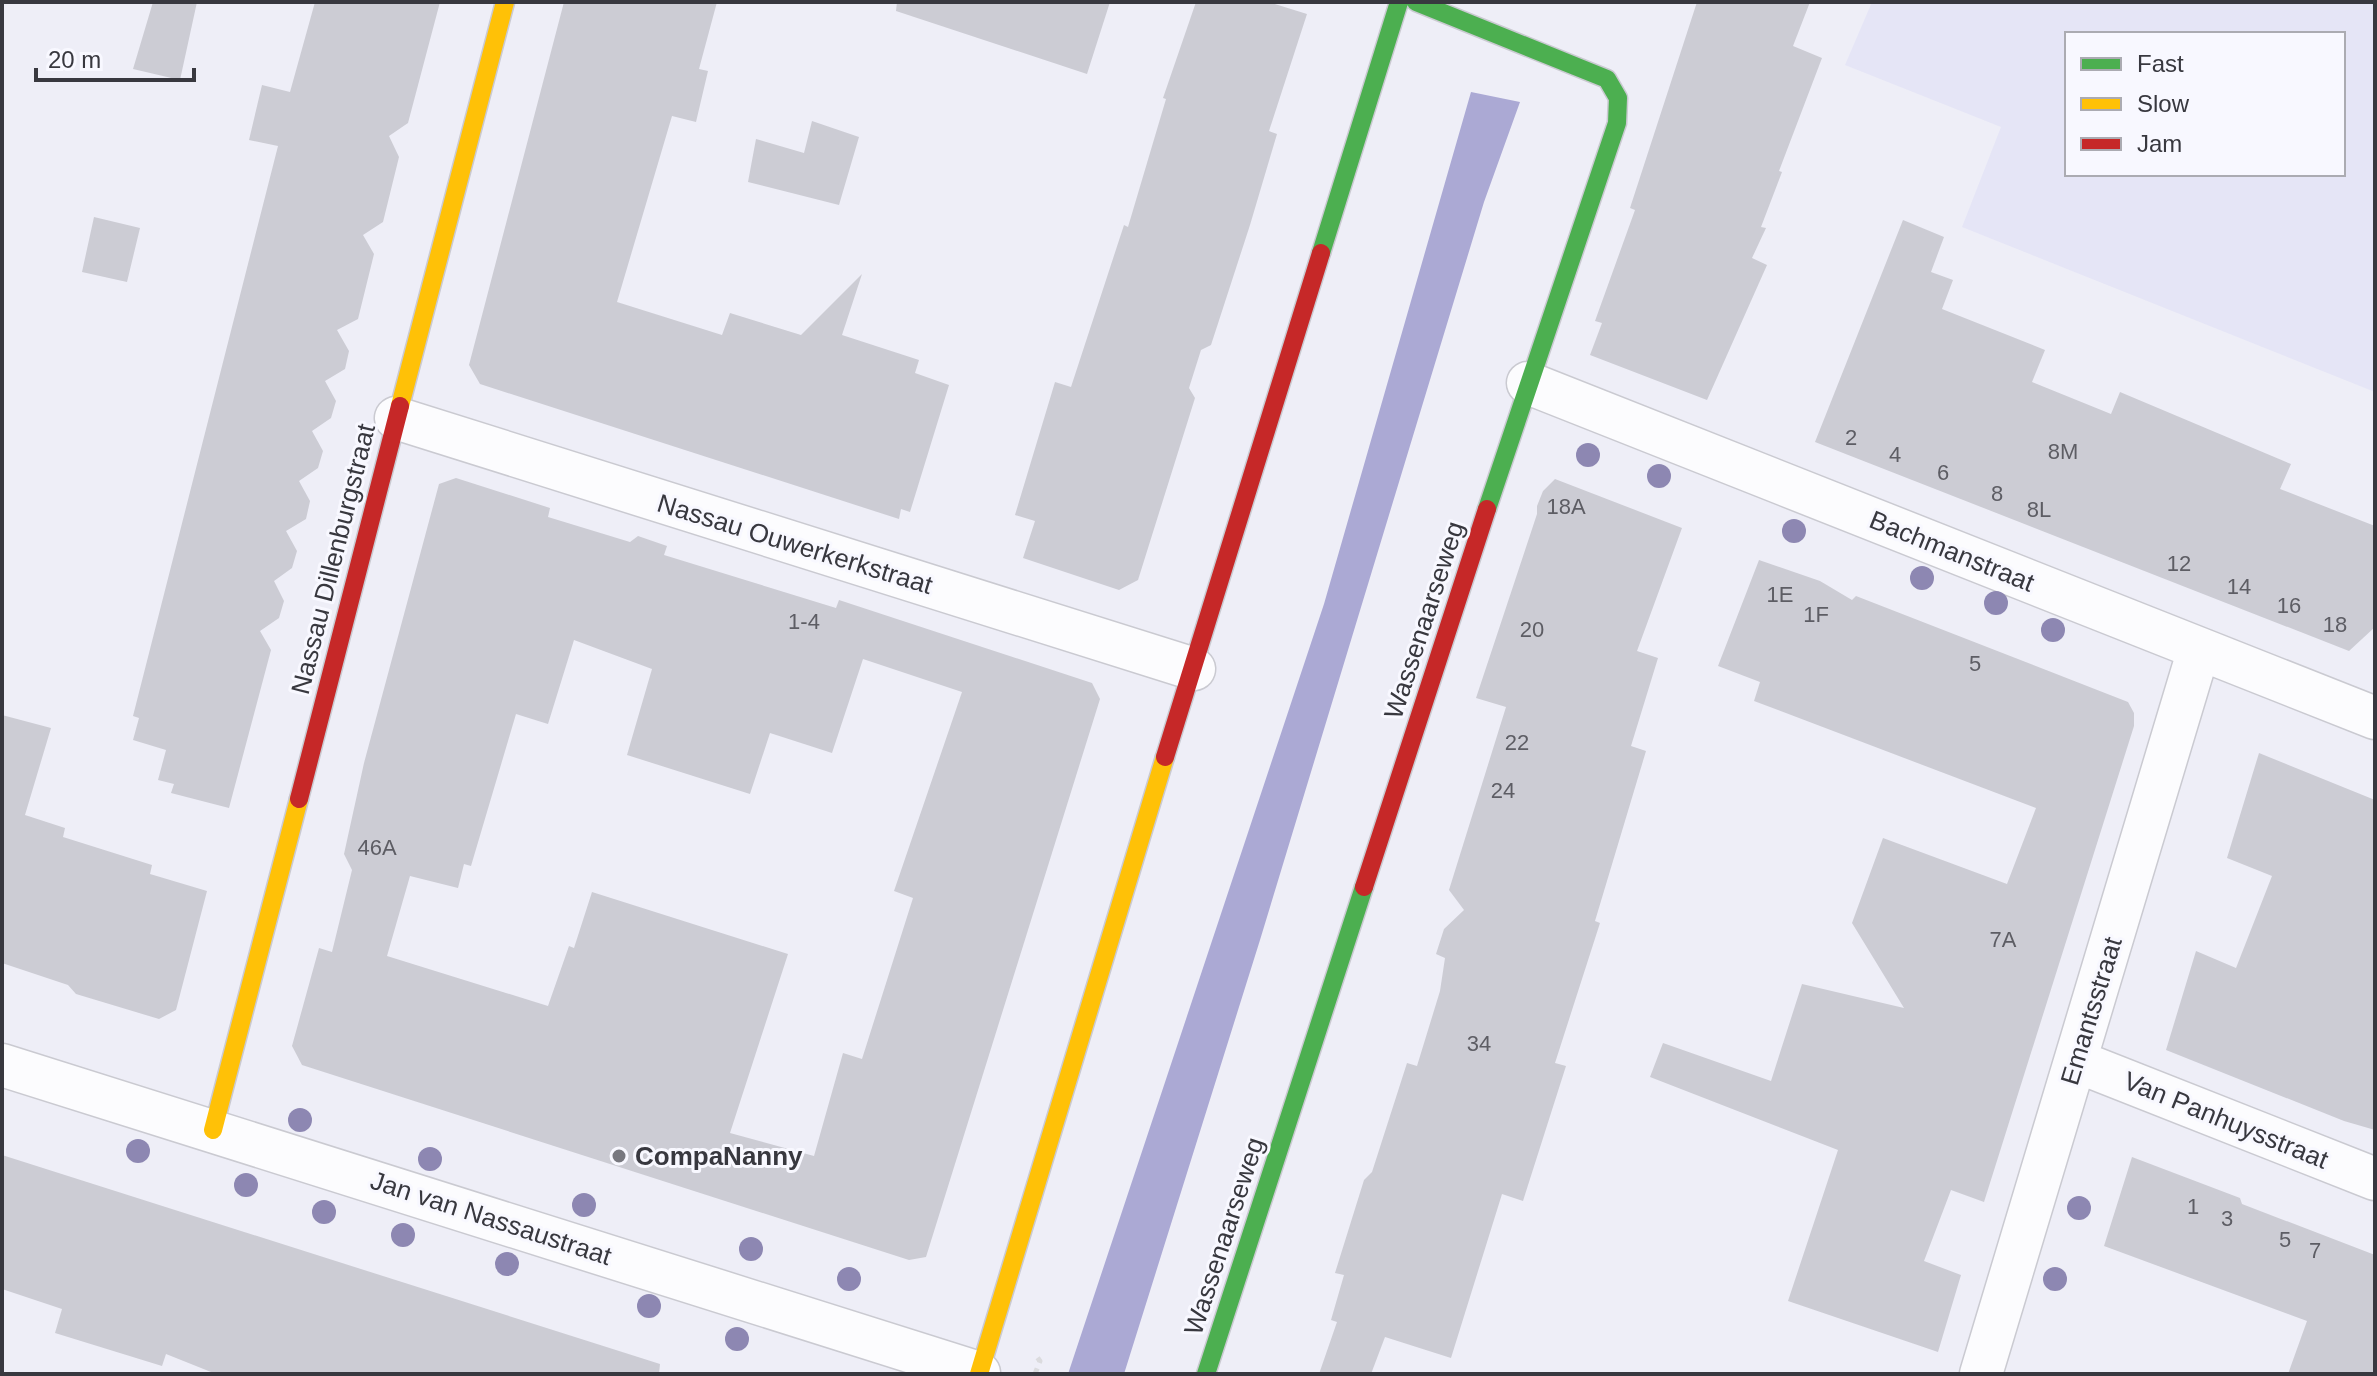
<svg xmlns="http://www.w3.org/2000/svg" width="2377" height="1376" viewBox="0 0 2377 1376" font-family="Helvetica,sans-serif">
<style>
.built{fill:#e5e5f6;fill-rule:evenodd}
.water{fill:#aba9d4}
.building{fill:#ccccd4;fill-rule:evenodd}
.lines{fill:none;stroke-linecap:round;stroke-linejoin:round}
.street-casing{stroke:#cacad1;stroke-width:45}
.fast-casing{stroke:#cacad1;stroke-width:21}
.slow-casing{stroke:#cacad1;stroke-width:21}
.jam-casing{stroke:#cacad1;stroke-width:21}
.path{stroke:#dbdbde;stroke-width:5;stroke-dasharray:6 6;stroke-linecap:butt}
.street{stroke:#fcfcfe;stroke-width:42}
.fast{stroke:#4caf50;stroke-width:18}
.slow{stroke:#ffc107;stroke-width:18}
.jam{stroke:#c62828;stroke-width:18}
.tree{fill:#8d87b2}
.poi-dot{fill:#78787f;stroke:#f8f8ff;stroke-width:3}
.labels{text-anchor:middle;stroke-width:6;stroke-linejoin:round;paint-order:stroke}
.number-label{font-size:22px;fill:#5d5d64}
.street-label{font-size:26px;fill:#38383f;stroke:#f8f8ff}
.poi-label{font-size:26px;font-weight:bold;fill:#38383f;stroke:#f8f8ff;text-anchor:start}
</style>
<rect width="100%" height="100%" fill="#eeeef7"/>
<path class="built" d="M1872 2H2375V392L1962 227 2001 127 1845 65ZM2067 34H2343V174H2067Z"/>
<path class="water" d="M1471 92 1520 102 1484 202 1260 940 1124 1374H1068L1324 604Z"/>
<path class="building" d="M153 2H197L180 80 133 69Z
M315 2H440L408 123 389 136 399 157 383 222 363 235 374 254 358 319 337 330 349 351 345 369 325 381 336 401 331 418 312 431 323 451 318 468 299 481 310 501 306 519 286 531 297 551 292 568 274 581 284 601 279 618 260 631 271 650 229 808 171 793 174 784 158 780 166 750 133 740 139 718 133 716 278 146 249 140 262 85 290 92Z
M564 2H717L699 69 708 71 696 122 672 116 617 302 722 335 730 313 801 335 862 274 842 335 919 360 915 373 949 385 910 512 901 509 899 519 480 384 469 365Z
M897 2H1110L1087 74 896 11Z
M1196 2H1268L1307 14 1269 131 1277 134 1250 225 1211 345 1201 350 1189 388 1195 398 1138 580 1119 590 1023 558 1035 521 1015 515 1055 382 1071 387 1124 225 1128 227 1166 99 1163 98Z
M1697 2H1810L1793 46 1822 58 1779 171 1782 172 1761 227 1766 228 1752 258 1767 265 1707 400 1590 355 1602 323 1595 321 1635 210 1630 208Z
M812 121 859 137 839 205 748 182 756 139 804 153Z
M94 217 140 228 127 282 82 272Z
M1903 220 1944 237 1931 272 1953 280 1942 309 2045 350 2032 382 2111 414 2120 392 2291 464 2280 489 2375 526V627L2349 651 1815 442Z
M456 478 550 508 548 517 630 542 638 536 667 546 664 555 836 608 839 600 1092 683 1100 699 926 1257 909 1260 302 1065 292 1046 319 948 332 952 352 870 344 854 364 763 439 484ZM574 640 652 669 627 755 750 794 770 733 832 753 863 659 962 692 894 891 913 898 862 1059 843 1053 814 1156 730 1133 788 954 592 892 574 948 569 946 548 1006 387 956 410 876 458 888 464 864 471 866 516 714 548 724Z
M1555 479 1682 528 1637 651 1658 658 1631 746 1646 751 1595 921 1600 923 1555 1063 1566 1066 1523 1201 1502 1194 1451 1358 1385 1337 1371 1374H1319L1337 1322 1331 1320 1344 1275 1335 1273 1364 1180 1372 1172 1407 1063 1417 1066 1440 991 1445 958 1436 954 1444 929 1464 910 1449 890 1506 707 1476 698 1537 514V506L1543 491Z
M1759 560 1820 581 1852 600 1856 596 2128 702 2134 713V726L1984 1202 1951 1190 1924 1261 1961 1275 1938 1352 1788 1301 1838 1150 1650 1077 1663 1043 1771 1081 1802 984 1904 1008 1852 923 1883 838 2007 884 2036 808 1754 701 1760 682 1718 666Z
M2 715 51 728 25 815 65 828 63 837 152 865 150 874 207 891 176 1010 159 1019 76 994 68 985 2 963Z
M2259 753 2375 800V1130L2344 1121 2166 1050 2196 951 2236 968 2272 876 2227 858Z
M2 1155 660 1364 659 1374H216L166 1354 162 1366 55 1333 62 1309 2 1289Z
M2132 1157 2240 1198 2242 1204 2375 1255V1374H2288L2307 1321 2104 1246Z"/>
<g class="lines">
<g class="street-casing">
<path id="street" d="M1528 383 2375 718
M396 418 1194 669
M2076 1061 2375 1179
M2 1065 979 1373
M1981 1374 2199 649"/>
</g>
<g class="fast-casing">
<path id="fast" d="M1416 2 1607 79 1618 98 1617 123 1487 509
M1321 253 1399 2
M1206 1374 1364 887"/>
</g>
<g class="slow-casing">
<path id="slow" d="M400 406 505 2
M213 1130 299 799
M979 1374 1165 757"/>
</g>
<g class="jam-casing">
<path id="jam" d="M1165 757 1321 253
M299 799 400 406
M1364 887 1487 509"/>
</g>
<path class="path" d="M1035 1374 1040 1361 1037 1357"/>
<use href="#street" class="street"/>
<use href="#fast" class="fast"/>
<use href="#slow" class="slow"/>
<use href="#jam" class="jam"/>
</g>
<g class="tree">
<circle cx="1588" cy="455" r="12"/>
<circle cx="1659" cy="476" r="12"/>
<circle cx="1794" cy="531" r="12"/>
<circle cx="1922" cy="578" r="12"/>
<circle cx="1996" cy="603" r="12"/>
<circle cx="2053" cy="630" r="12"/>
<circle cx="300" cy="1120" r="12"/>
<circle cx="138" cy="1151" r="12"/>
<circle cx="430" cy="1159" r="12"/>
<circle cx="246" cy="1185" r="12"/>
<circle cx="584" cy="1205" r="12"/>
<circle cx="2079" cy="1208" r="12"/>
<circle cx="324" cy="1212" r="12"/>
<circle cx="403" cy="1235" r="12"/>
<circle cx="751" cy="1249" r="12"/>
<circle cx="507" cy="1264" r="12"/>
<circle cx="849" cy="1279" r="12"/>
<circle cx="2055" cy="1279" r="12"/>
<circle cx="649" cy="1306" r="12"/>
<circle cx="737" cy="1339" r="12"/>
</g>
<circle class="poi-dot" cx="619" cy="1156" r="8"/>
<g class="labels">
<g class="number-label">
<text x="1851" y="445">2</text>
<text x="2063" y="459">8M</text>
<text x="1895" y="462">4</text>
<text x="1943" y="480">6</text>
<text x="1997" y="501">8</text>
<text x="1566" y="514">18A</text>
<text x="2039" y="517">8L</text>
<text x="2179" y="571">12</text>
<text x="2239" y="594">14</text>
<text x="1780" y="602">1E</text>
<text x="2289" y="613">16</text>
<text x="1816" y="622">1F</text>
<text x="804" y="629">1-4</text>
<text x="2335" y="632">18</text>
<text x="1532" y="637">20</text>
<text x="1975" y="671">5</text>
<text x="1517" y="750">22</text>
<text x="1503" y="798">24</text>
<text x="377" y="855">46A</text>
<text x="2003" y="947">7A</text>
<text x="1479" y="1051">34</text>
<text x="2193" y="1214">1</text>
<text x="2227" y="1226">3</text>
<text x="2285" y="1247">5</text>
<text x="2315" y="1258">7</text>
</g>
<g class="street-label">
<text transform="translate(795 544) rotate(17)" y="9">Nassau Ouwerkerkstraat</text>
<text transform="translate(1952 551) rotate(22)" y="9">Bachmanstraat</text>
<text transform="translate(333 559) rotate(-76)" y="9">Nassau Dillenburgstraat</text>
<text transform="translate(1424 620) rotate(-72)" y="9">Wassenaarseweg</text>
<text transform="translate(2091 1011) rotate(-73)" y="9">Emantsstraat</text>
<text transform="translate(2226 1120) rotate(22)" y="9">Van Panhuysstraat</text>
<text transform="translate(491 1218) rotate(18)" y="9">Jan van Nassaustraat</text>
<text transform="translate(1224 1236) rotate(-72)" y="9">Wassenaarseweg</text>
</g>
<g class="poi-label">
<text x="635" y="1165">CompaNanny</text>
</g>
</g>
<rect width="2377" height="1376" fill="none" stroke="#38383f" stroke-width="8"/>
<rect x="2065" y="32" width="280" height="144" fill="#f8f8ff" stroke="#ababb2" stroke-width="2"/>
<rect x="2081" y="58" width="40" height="12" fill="#4caf50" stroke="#ababb2" stroke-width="2"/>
<text x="2137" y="72" font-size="24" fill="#38383f">Fast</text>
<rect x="2081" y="98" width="40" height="12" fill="#ffc107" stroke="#ababb2" stroke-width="2"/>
<text x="2137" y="112" font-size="24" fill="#38383f">Slow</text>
<rect x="2081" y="138" width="40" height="12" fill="#c62828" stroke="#ababb2" stroke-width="2"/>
<text x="2137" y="152" font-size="24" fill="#38383f">Jam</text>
<path d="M36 68v12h158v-12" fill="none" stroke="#38383f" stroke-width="4"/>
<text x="48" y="68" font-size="24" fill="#38383f" stroke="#f8f8ff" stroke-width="6" paint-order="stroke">20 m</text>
</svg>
